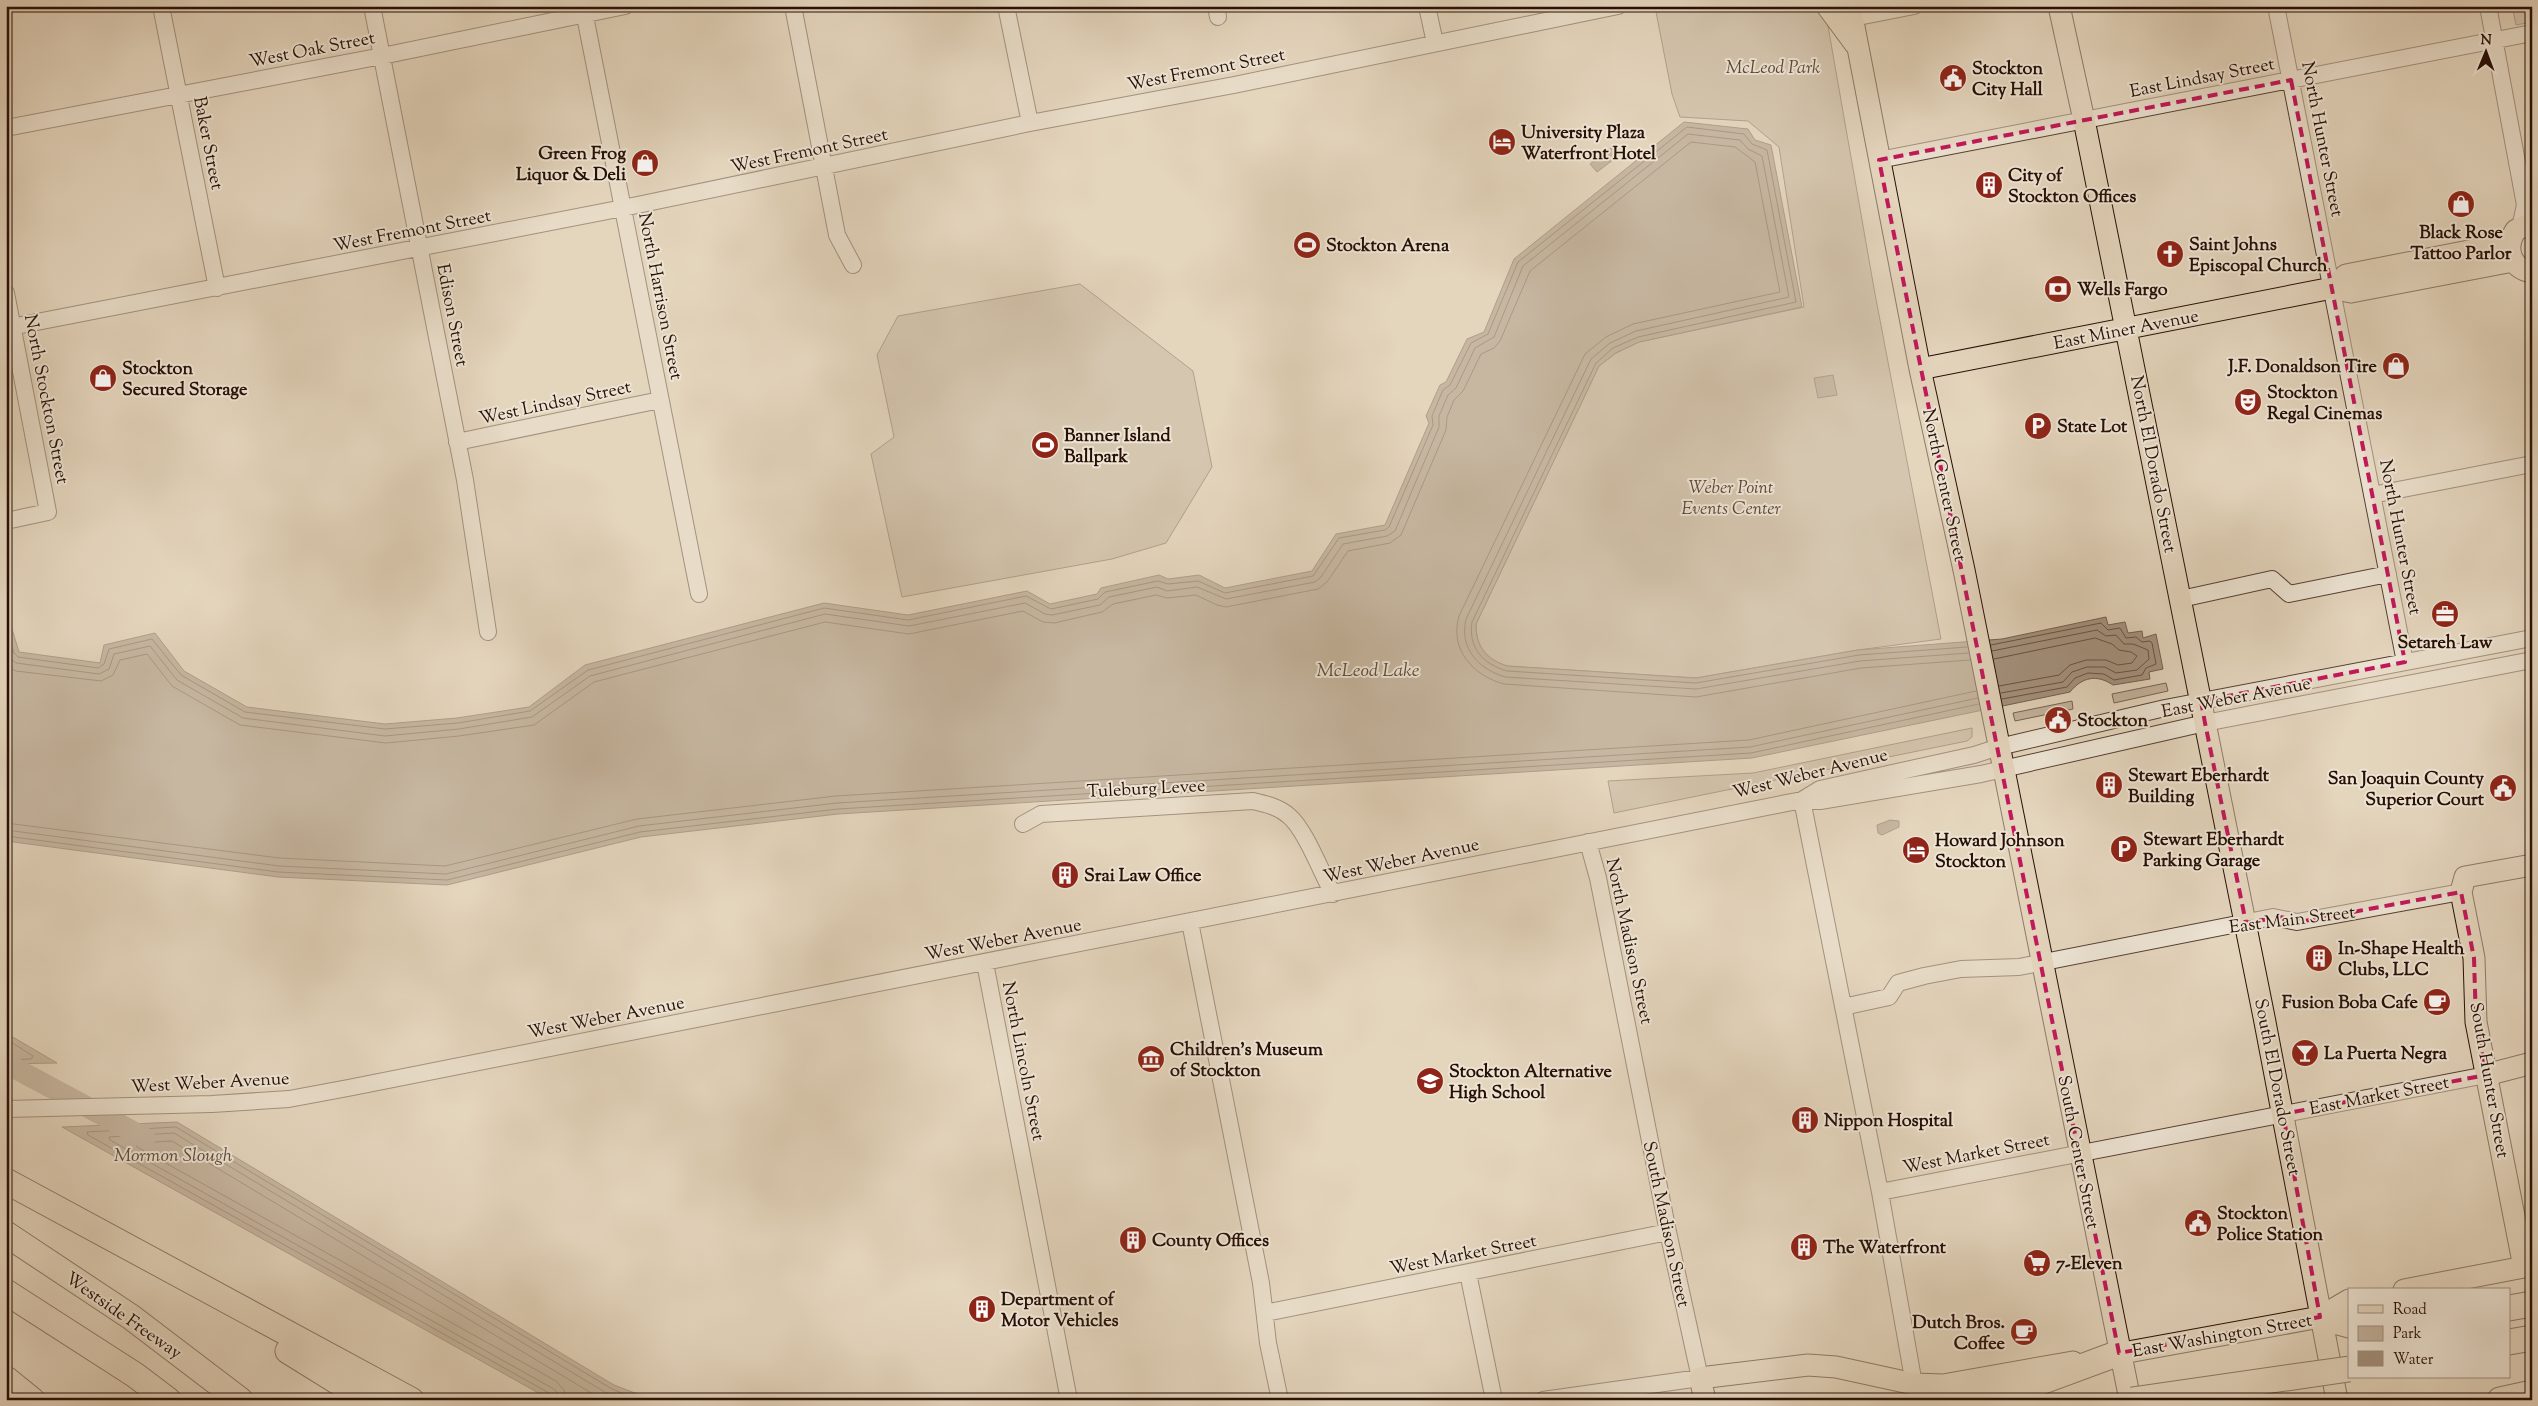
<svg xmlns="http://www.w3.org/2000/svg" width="2538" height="1406" viewBox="0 0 2538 1406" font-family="'Sorts Mill Goudy',serif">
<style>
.green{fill:#c4b39e;stroke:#766152}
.water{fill:#a4927f;stroke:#725e4f}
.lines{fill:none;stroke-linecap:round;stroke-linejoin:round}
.shore{stroke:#665042;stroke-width:1}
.river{stroke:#a4927f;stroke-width:21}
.minor-casing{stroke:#564034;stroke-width:18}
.major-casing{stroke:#270f06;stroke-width:23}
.highway-casing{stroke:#270f06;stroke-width:27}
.minor{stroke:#ede4d4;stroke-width:16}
.major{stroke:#e4d5bd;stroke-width:21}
.highway{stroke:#e4d5bd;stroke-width:25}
.highway-bridge-casing{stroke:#270f06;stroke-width:27;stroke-linecap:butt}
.highway-bridge{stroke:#e4d5bd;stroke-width:25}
.marked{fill:none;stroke:#c2185b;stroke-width:4;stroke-dasharray:10 6;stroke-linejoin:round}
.labels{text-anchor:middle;stroke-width:4;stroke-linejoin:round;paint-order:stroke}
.street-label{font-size:18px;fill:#270f06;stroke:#ede4d4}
.park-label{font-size:18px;font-style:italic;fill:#5e483b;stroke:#ede4d4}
.poi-label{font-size:18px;font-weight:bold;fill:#270f06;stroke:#ede4d4;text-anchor:start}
.water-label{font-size:19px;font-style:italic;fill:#5f4a3c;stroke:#ede4d4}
</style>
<rect width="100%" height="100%" fill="#e4d5bd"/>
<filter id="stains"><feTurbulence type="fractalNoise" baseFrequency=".004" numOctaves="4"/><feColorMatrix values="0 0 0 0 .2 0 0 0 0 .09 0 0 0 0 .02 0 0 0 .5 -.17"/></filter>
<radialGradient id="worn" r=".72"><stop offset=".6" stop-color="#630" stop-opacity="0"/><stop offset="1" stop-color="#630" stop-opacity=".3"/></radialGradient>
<path class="green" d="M1692 6H1820L1825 9 1875 294 1941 639 1858 650 1696 678 1507 666C1486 659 1476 647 1476 624L1599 366 1616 353 1639 342 1804 307 1779 147 1748 121 1680 117 1672 94 1656 12Z
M2512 6H2532V22L2516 25Z
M1080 284 1193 371 1212 467 1166 543 1112 559 902 597 871 454 894 437 877 355 898 316Z
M2166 683 2168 691 2114 703 2112 694Z
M2072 701 2073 709 2015 721 2013 713Z
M1972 728V737L1967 741 1614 813 1608 781 1753 773Z"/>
<path class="water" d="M1684 122 1748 129 1755 140 1771 145 1802 307 1639 342 1616 353 1599 366 1476 624C1476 647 1486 659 1507 666L1696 678 1858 650 2002 639 2106 617 2108 625 2125 622 2128 633 2142 631 2143 638 2156 634 2163 669 2149 672 2150 679 2113 685C2097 674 2082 677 2070 692L1752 758 838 814 641 837 447 885 278 877 6 841V609L19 652 100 663 104 645 155 633 184 671 247 707 385 724 457 718 529 707 585 665 824 603 908 615 1027 591 1050 604 1097 594 1101 588 1159 575 1168 579 1199 575 1225 588 1312 571 1336 534 1385 525 1429 423 1426 416 1440 385 1446 382 1467 339 1484 332 1514 259Z
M1611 148 1618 156 1597 172 1590 164Z
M1833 375 1837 395 1818 398 1814 378Z
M1890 820 1899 821V827L1882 835 1878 833 1877 825Z
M6 1033 57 1063 6 1064Z
M177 1122 614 1385 653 1400H551L62 1127Z"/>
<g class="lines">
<path class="shore" d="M6 627 14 653 18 657 98 668 104 664 109 649 152 639 181 675 245 712 385 729 458 723 530 711 588 670 824 608 908 620 1026 596 1051 609 1098 599 1105 592 1158 581 1168 584 1198 581 1225 593 1313 576 1339 538 1385 530 1389 527 1433 425 1432 416 1443 390 1450 385 1471 343 1488 334 1518 262 1687 127 1744 134 1752 144 1767 150 1796 302 1638 337 1613 348 1596 363 1472 622C1468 648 1483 664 1507 671L1696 683 1859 655 1967 647
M1991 645 2101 623 2108 630 2120 628 2126 638 2136 637 2142 642 2150 641 2152 643 2156 664 2146 668 2142 675 2114 680 2104 674 2088 673 2075 678 2067 687 2002 699
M6 649 10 658 16 663 99 674 109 669 114 654 150 646 177 680 243 718 385 736 459 729 532 717 590 676 825 614 909 626 1025 603 1045 614 1052 615 1100 605 1109 597 1157 587 1167 591 1197 587 1226 599 1315 582 1321 577 1343 544 1387 536 1395 531 1439 427V416L1448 395 1456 388 1475 348 1494 337 1523 266 1688 134 1740 140 1748 149 1762 156 1789 297 1636 331 1610 343 1591 359 1466 619C1459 649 1479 669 1505 677L1696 689 1860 661 1968 653
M1992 651 2097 630 2106 636 2116 635 2124 644H2133L2148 650 2149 659 2137 670 2116 673 2105 667H2087L2072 672 2063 682 2001 693
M1994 659 2095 638 2112 644 2119 650 2131 652 2137 656 2132 663 2118 665 2106 660H2086L2070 665 2059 675 1999 686
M6 666 16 671 101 681 113 675 120 660 147 654 172 686 240 725 386 743 459 736 534 725 594 682 825 622 909 634 1023 611 1043 622 1054 623 1102 612 1113 604 1156 595 1167 598 1196 595 1217 605 1226 607 1318 589 1327 582 1348 551 1390 543 1401 535 1446 430 1447 417 1454 400 1463 391 1481 354 1494 348 1500 341 1530 271 1691 142 1735 147 1755 162 1780 292 1633 324 1606 337 1585 354 1459 616C1449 650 1474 676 1504 684L1696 697 1861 668 1970 660
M6 823 279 858 445 866 637 819 836 796 1749 740 1976 691
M6 830 279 866 446 874 639 826 837 803 1750 747 1978 698
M6 836 278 872 447 880 640 832 838 809 1751 753 1979 704
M6 1039 33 1056 31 1059 6 1060
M552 1400 549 1393 88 1135 87 1132 176 1127 612 1389 639 1400
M558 1400 557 1392 552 1388 110 1140 109 1137 174 1133 608 1394 621 1400
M566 1400 564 1390 556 1381 137 1147 136 1143 172 1141 603 1400"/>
<path class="river" d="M7 1064 145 1138"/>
<g class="minor-casing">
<path id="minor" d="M161 6 217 288
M372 6 465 480 488 632
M583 6 699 594
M793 6 837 235 853 265
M1006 6 1030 123
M1216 6 1218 17
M1427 6 1435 43
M2276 6 2405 662
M2488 6 2525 205 2520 228
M1853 18 1914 6
M6 128 382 56 625 6
M1879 160 2532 33
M6 293 48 512 6 521
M6 328 623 208 1030 123 1234 85 1618 6
M457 442 660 400
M2372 495 2532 464
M2181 599 2272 579 2289 594 2388 574
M1802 800 1820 801 1981 774 2205 723 2532 660
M1802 800 1880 1192 1914 1384
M1023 824 1041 814 1253 801C1266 804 1279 807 1289 816 1305 829 1322 874 1333 894
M1190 922 1261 1283 1268 1343 1280 1400
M985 963 1069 1400
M1843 1007 1889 997 1898 983 1924 976 1961 969 2019 967 2273 917 2297 922 2461 892
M6 1109 212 1104 289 1099 348 1088 1802 800 1820 789 1974 755 1999 747 2165 708 2532 638
M1880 1192 2486 1075
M1468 1273 1494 1400
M1265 1313 1668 1232
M1543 1400 1700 1378 1668 1232 1598 878 1588 842"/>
</g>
<g class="major-casing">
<path id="major" d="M1827 6 1855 44
M1850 6 1920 369 1964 570 2130 1400
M2059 6 2084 120 2264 1017 2337 1400
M2532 223 2516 230C2504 247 2510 269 2532 272
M2332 288 2346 275 2510 243
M1920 369 2332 288 2351 292 2513 261
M2486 1075 2532 1063
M2404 1290 2524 1267 2476 1022 2474 958 2461 892 2465 877 2532 865
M2106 1356 2320 1317 2349 1300
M1705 1400 1700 1378 1808 1365 1836 1367 1914 1384 1943 1385 2073 1362"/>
</g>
<g class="highway-casing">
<path id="highway" d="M6 1181 411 1400
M6 1234 131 1317 240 1400
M6 1292 135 1375 168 1400
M2509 1308 2532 1304
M2320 1317 2349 1325
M2509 1342 2532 1338
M288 1351 367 1400
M6 1379 32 1400
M1963 1400 2019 1390 2119 1353
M2500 1400 2532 1393"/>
</g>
<use href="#minor" class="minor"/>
<use href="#major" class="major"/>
<use href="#highway" class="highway"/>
<g class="highway-bridge-casing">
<path id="highway-bridge" d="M2132 1400 2349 1369"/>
</g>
<use href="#highway-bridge" class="highway-bridge"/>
</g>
<path d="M0 0H2538V1406H0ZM2291 80 2405 662 2201 701 2205 723 2246 923 2280 917 2304 921 2461 892 2474 958 2476 1022 2486 1075 2283 1114 2320 1317 2119 1353 1879 160Z" fill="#e4d5bd" fill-opacity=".55" fill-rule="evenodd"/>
<path class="marked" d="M2291 80 2405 662 2201 701 2205 723 2246 923 2280 917 2304 921 2461 892 2474 958 2476 1022 2486 1075 2283 1114 2320 1317 2119 1353 1879 160Z"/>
<defs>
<g id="civic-disc" transform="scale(1.4375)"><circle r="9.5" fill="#8f2418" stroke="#ede4d4"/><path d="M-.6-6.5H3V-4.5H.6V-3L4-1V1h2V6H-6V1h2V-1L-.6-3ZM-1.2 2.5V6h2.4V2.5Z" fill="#fff"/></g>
<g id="hotel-disc" transform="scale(1.4375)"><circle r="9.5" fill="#8f2418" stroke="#ede4d4"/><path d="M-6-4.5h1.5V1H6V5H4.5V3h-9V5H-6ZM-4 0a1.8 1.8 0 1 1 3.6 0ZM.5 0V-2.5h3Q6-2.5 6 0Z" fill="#fff"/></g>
<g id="shop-disc" transform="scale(1.4375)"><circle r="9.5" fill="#8f2418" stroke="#ede4d4"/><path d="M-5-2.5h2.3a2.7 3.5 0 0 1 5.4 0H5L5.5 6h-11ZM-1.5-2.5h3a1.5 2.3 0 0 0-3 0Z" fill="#fff"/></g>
<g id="building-disc" transform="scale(1.4375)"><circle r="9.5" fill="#8f2418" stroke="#ede4d4"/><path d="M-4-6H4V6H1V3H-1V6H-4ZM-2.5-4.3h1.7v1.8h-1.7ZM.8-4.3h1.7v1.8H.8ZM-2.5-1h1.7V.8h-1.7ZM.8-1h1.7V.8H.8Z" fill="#fff"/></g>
<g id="stadium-disc" transform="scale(1.4375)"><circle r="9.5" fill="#8f2418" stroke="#ede4d4"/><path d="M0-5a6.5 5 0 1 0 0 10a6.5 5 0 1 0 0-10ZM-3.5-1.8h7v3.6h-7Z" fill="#fff"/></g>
<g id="church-disc" transform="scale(1.4375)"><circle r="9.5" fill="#8f2418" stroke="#ede4d4"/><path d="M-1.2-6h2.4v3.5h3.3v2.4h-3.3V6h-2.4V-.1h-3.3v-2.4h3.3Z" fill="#fff"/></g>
<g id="bank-disc" transform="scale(1.4375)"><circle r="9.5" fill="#8f2418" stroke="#ede4d4"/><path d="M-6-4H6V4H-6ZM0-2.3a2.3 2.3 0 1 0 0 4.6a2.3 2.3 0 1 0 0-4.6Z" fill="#fff"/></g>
<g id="theatre-disc" transform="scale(1.4375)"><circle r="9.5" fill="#8f2418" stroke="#ede4d4"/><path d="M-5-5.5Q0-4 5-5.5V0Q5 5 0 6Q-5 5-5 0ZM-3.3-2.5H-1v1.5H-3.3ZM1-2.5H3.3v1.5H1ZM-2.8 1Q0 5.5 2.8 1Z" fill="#fff"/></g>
<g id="parking-disc" transform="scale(1.4375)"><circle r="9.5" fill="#8f2418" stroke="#ede4d4"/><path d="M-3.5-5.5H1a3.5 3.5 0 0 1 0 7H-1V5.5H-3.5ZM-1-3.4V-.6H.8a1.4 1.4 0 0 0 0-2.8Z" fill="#fff"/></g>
<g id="office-disc" transform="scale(1.4375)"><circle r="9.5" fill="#8f2418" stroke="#ede4d4"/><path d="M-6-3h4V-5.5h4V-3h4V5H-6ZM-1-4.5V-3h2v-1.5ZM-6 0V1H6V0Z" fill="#fff"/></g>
<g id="cafe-disc" transform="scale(1.4375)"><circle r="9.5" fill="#8f2418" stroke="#ede4d4"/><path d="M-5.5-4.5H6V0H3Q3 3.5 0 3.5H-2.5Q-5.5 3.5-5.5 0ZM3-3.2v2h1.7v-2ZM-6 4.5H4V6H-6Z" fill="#fff"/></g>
<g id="bar-disc" transform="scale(1.4375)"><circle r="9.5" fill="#8f2418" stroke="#ede4d4"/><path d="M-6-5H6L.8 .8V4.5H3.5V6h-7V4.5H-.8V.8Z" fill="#fff"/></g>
<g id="museum-disc" transform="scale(1.4375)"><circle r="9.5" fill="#8f2418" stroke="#ede4d4"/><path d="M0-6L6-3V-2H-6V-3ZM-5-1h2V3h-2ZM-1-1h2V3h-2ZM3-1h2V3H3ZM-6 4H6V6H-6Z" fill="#fff"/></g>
<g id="school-disc" transform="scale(1.4375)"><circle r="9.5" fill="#8f2418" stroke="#ede4d4"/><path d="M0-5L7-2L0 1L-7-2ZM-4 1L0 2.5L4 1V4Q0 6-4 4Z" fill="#fff"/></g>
<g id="supermarket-disc" transform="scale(1.4375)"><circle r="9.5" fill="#8f2418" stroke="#ede4d4"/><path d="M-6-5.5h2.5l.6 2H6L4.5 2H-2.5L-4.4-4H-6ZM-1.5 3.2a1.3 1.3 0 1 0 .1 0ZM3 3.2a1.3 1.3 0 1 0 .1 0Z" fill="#fff"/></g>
</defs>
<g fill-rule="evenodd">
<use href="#civic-disc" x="1953" y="78"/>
<use href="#hotel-disc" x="1502" y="142"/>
<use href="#shop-disc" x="645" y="163"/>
<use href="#building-disc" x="1989" y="185"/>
<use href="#shop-disc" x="2461" y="204"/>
<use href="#stadium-disc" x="1307" y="245"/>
<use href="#church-disc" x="2170" y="254"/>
<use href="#bank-disc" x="2058" y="289"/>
<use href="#shop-disc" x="2396" y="366"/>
<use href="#shop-disc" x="103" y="378"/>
<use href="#theatre-disc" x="2248" y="402"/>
<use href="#parking-disc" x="2038" y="426"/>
<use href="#stadium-disc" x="1045" y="445"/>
<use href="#office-disc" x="2445" y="614"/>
<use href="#civic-disc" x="2058" y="720"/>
<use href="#building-disc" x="2109" y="785"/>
<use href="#civic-disc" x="2503" y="788"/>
<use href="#parking-disc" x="2124" y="849"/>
<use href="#hotel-disc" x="1916" y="850"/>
<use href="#building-disc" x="1065" y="875"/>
<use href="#building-disc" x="2319" y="958"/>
<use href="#cafe-disc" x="2437" y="1002"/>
<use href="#bar-disc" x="2305" y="1053"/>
<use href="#museum-disc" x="1151" y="1059"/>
<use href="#school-disc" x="1430" y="1081"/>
<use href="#building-disc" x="1805" y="1120"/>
<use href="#civic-disc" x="2198" y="1223"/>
<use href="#building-disc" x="1133" y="1240"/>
<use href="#building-disc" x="1804" y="1247"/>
<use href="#supermarket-disc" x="2037" y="1263"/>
<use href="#building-disc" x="982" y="1309"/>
<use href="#cafe-disc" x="2024" y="1332"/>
</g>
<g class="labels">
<g class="street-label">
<text transform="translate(312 49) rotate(-11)" y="6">West Oak Street</text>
<text transform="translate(1206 69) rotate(-11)" y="6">West Fremont Street</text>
<text transform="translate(2202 77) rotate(-11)" y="6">East Lindsay Street</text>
<text transform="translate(2323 139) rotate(79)" y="6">North Hunter Street</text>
<text transform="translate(209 143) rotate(79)" y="6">Baker Street</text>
<text transform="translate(809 150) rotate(-12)" y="6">West Fremont Street</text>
<text transform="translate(412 230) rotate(-11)" y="6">West Fremont Street</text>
<text transform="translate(661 296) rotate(79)" y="6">North Harrison Street</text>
<text transform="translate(453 315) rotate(79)" y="6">Edison Street</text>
<text transform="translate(2126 329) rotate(-11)" y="6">East Miner Avenue</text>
<text transform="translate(47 399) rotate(79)" y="6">North Stockton Street</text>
<text transform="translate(555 402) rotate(-12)" y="6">West Lindsay Street</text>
<text transform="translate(2154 464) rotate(79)" y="6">North El Dorado Street</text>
<text transform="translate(1945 485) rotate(78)" y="6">North Center Street</text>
<text transform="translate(2401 537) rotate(79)" y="6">North Hunter Street</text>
<text transform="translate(2236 697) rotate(-11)" y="6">East Weber Avenue</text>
<text transform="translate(1810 773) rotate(-14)" y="6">West Weber Avenue</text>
<text transform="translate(1146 788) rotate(-3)" y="6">Tuleburg Levee</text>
<text transform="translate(1401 860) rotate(-12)" y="6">West Weber Avenue</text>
<text transform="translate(2292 919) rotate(-7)" y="6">East Main Street</text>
<text transform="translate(1003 939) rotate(-11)" y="6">West Weber Avenue</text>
<text transform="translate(1630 941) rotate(78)" y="6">North Madison Street</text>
<text transform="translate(606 1017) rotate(-11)" y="6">West Weber Avenue</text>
<text transform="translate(1024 1061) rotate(79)" y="6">North Lincoln Street</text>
<text transform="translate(2490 1080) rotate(80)" y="6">South Hunter Street</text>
<text transform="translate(210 1082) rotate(-3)" y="6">West Weber Avenue</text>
<text transform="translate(2278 1087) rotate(79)" y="6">South El Dorado Street</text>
<text transform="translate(2379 1095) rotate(-11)" y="6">East Market Street</text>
<text transform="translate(2079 1152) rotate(79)" y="6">South Center Street</text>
<text transform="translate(1976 1153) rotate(-11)" y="6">West Market Street</text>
<text transform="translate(1667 1224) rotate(78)" y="6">South Madison Street</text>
<text transform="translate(1463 1254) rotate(-11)" y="6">West Market Street</text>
<text transform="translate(124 1315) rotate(35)" y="6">Westside Freeway</text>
<text transform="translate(2222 1335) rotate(-10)" y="6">East Washington Street</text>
</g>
<g class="park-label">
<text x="1773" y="73">McLeod Park</text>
<text x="1731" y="493">Weber Point<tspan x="1731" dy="21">Events Center</tspan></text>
</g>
<g class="poi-label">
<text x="1972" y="74">Stockton<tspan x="1972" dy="21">City Hall</tspan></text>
<text x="1521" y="138">University Plaza<tspan x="1521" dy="21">Waterfront Hotel</tspan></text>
<text x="626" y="159" text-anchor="end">Green Frog<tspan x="626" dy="21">Liquor &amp; Deli</tspan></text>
<text x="2008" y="181">City of<tspan x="2008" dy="21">Stockton Offices</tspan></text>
<text x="2461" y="238" text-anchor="middle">Black Rose<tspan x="2461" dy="21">Tattoo Parlor</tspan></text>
<text x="2189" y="250">Saint Johns<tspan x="2189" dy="21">Episcopal Church</tspan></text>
<text x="1326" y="251">Stockton Arena</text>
<text x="2077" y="295">Wells Fargo</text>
<text x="2377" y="372" text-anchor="end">J.F. Donaldson Tire</text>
<text x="122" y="374">Stockton<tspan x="122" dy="21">Secured Storage</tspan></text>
<text x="2267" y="398">Stockton<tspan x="2267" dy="21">Regal Cinemas</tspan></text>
<text x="2057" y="432">State Lot</text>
<text x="1064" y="441">Banner Island<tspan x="1064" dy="21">Ballpark</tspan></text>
<text x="2445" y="648" text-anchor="middle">Setareh Law</text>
<text x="2077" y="726">Stockton</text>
<text x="2128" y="781">Stewart Eberhardt<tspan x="2128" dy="21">Building</tspan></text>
<text x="2484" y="784" text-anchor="end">San Joaquin County<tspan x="2484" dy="21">Superior Court</tspan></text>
<text x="2143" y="845">Stewart Eberhardt<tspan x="2143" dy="21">Parking Garage</tspan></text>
<text x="1935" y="846">Howard Johnson<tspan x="1935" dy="21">Stockton</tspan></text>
<text x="1084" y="881">Srai Law Office</text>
<text x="2338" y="954">In-Shape Health<tspan x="2338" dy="21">Clubs, LLC</tspan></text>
<text x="2418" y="1008" text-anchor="end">Fusion Boba Cafe</text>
<text x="1170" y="1055">Children's Museum<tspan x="1170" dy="21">of Stockton</tspan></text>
<text x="2324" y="1059">La Puerta Negra</text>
<text x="1449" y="1077">Stockton Alternative<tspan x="1449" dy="21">High School</tspan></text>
<text x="1824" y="1126">Nippon Hospital</text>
<text x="2217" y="1219">Stockton<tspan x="2217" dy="21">Police Station</tspan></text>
<text x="1152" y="1246">County Offices</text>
<text x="1823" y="1253">The Waterfront</text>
<text x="2056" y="1269">7-Eleven</text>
<text x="1001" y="1305">Department of<tspan x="1001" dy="21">Motor Vehicles</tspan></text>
<text x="2005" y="1328" text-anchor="end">Dutch Bros.<tspan x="2005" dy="21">Coffee</tspan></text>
</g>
<g class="water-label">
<text x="1368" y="676">McLeod Lake</text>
<text x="173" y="1161">Mormon Slough</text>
</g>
</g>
<rect width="2538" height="1406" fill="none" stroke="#e4d5bd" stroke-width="25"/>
<rect x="8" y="8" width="2523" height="1391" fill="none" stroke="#270f06" stroke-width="2.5"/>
<rect x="12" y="12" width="2513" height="1381" fill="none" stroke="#270f06"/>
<rect x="2348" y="1288" width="162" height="90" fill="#ede4d4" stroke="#9e8f82"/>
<rect x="2358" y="1305" width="25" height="8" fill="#e4d5bd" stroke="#9e8f82"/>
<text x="2393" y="1314" font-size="15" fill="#270f06">Road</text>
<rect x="2358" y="1326" width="25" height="15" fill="#c4b39e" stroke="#9e8f82"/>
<text x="2393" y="1338" font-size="15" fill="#270f06">Park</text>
<rect x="2358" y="1351" width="25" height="15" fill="#a4927f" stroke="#9e8f82"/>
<text x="2393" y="1364" font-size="15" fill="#270f06">Water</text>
<g transform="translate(2486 52) rotate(1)" stroke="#ede4d4" stroke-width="4" paint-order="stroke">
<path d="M0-4L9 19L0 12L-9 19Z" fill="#270f06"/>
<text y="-8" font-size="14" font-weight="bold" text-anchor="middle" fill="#270f06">N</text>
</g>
<rect width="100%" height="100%" filter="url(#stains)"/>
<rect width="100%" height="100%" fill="url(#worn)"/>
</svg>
